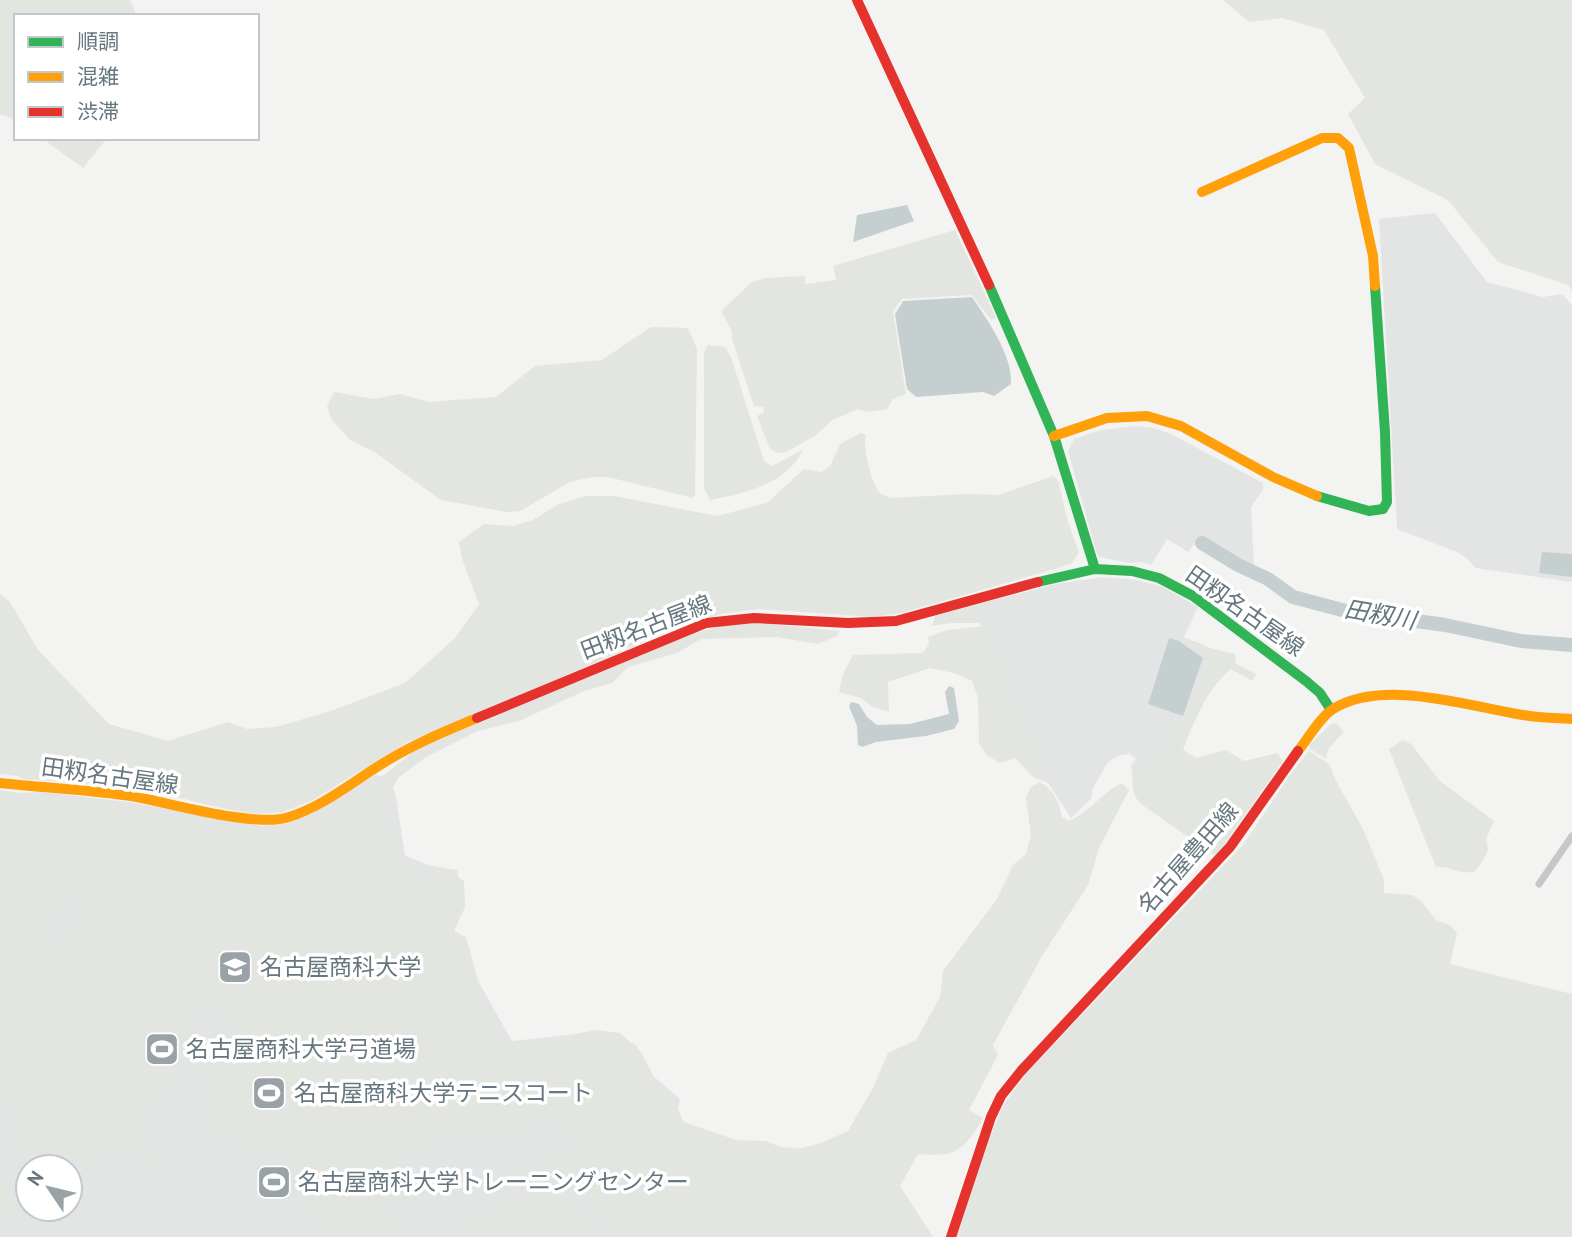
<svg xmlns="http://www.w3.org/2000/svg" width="1572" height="1237" viewBox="0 0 1572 1237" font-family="'PT Sans','Noto Sans JP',sans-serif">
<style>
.built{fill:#e3e5e5;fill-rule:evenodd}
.green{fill:#e2e5e0}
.water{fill:#c6cfd0}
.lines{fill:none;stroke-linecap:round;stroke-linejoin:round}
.river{stroke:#c6cfd0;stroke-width:14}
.street{stroke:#c6c8c8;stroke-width:7}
.fast{stroke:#30b455;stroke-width:10}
.slow{stroke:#ff9f0a;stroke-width:10}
.jam{stroke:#e5322d;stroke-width:10}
.labels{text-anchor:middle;stroke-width:7;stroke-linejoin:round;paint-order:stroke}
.street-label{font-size:23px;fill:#67777f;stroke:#fff}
.poi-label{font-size:23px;fill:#67777f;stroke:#fff;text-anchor:start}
.water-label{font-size:24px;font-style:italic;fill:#63787b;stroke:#fff}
</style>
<rect width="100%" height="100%" fill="#f3f3f2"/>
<path class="built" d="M1435 213 1487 282 1543 297 1562 294 1572 305V582L1475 568 1469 560 1457 552 1397 529 1379 219Z
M1136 426 1154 428 1171 434 1263 483V490L1251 507 1254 566 1200 537 1188 552 1167 539 1151 565 1142 562 1130 563 1099 557 1096 551 1068 451 1074 439 1101 430Z
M1102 577 1137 580 1163 587 1198 607 1184 637 1209 656 1187 722 1175 719 1161 764 1144 763 1129 754 1118 756 1108 762 1092 790V798L1071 818 1048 783 1033 777 1041 762 986 626 981 627 975 605 1051 585Z
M377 774 395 791 405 855 427 865 457 870 461 888 434 903 512 1041 604 1031 636 1045 650 1073 680 1099 675 1119 748 1144 817 1150 816 1237H0V790L19 793 42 792 129 802 262 826 286 824 309 815ZM28 1167H70V1209H28Z"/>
<path class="green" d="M0 0H130L137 16H16V120L0 114Z
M1223 0H1572V291L1568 285 1498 262 1448 200 1375 164 1348 114 1365 98 1324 30 1282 18 1249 22Z
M42 138H107L83 168Z
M955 230 996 318 991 320 972 295 902 299 893 311 906 394 893 399 887 409 867 412 858 409 832 420 815 436 786 452 778 453 770 449 757 416 764 413 763 407 754 406 732 339V331L721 311 752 282 766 278 805 276V284L836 280 833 266Z
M651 327 688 328 697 349 695 494 693 498 608 477H592L570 482 520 511 507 512 441 500 376 453 350 440 332 420 327 407 334 392 374 399 400 394 429 402 496 397 535 366 602 360Z
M708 345 725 347 731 357 764 461 772 466 803 450C786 485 744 493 710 500L704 488V353Z
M861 433 866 435C862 445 871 484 880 493 882 495 888 497 891 498L968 494 999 495 1053 476 1058 480 1068 522 1079 552 1072 563 1058 568 901 613 872 617 758 609 721 614 684 625 406 743 311 801 283 812 258 814 230 810 135 787 23 779 18 776 0 774V594L10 602 38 650 109 724 168 741 228 722 247 729 276 727 328 712 405 683 455 638 479 604 462 559 459 542 484 524 513 526 533 520 557 505 585 496H614L717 516 767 503 804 469 821 472 830 466 840 444Z
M975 605 980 623H952L928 626 933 624 935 616Z
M749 622 840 631 837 636 818 644 777 637 701 639 677 653 628 667 612 683 584 691 519 721 477 731 423 759 397 779 389 797 393 839 400 861 421 874 452 873 464 881 465 907 454 931 466 937 488 1017 503 1039 520 1045 596 1030 620 1033 641 1052 658 1085 675 1102 685 1125 735 1140 766 1141 790 1151 821 1143 848 1131 873 1088 888 1053 916 1040 940 997 943 971 997 899 1013 865 1026 854 1031 836 1026 798 1031 787 1040 782C1054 790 1059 802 1062 817L1068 821C1086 816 1101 793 1122 783L1129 790 1099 848 1088 885 1042 956 993 1045 998 1055 969 1110 983 1118C963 1151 958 1157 918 1154L900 1186 933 1237H614C608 1207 582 1192 557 1179L545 1182 537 1178 550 1158C564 1155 574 1149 578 1135L573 1129 542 1126 499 1132 449 1133 391 1170 389 1207 408 1237H349L343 1231 307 1213 317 1185 319 1167 307 1161 342 1058 266 1033 340 1059 303 1164 196 1128 238 1023 198 1002 161 1108 126 1094 123 1101 147 1113 142 1143C149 1153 160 1155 165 1168L127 1154H112L63 1167H30L11 1104 0 1089V1067L32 1099 57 1090 136 936 55 1090 33 1097 0 1064V1023L98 889 86 901 71 899 51 923 38 961 0 1016V917L5 894 0 892V799L53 798 98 803 150 810 181 821 204 819 265 832 294 828 387 773 413 752 457 732 693 634 727 624Z
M986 626 1041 762 1033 777 1015 758 1000 763 988 756 979 744 978 698 972 681 954 673 930 668 888 682 889 712 873 707 861 698 839 692 843 674 853 655 923 653 929 644 928 637 947 630Z
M1184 637 1213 649 1235 654 1236 664 1256 674 1252 681 1231 669C1207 688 1194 722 1183 750L1196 758 1226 750 1244 761 1277 753 1283 761 1216 856 1145 807C1128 794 1135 785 1131 766L1136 758 1144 763 1161 764 1175 719 1187 721 1209 656Z
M1336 723 1344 732 1328 749 1326 759 1310 749 1309 745 1331 724Z
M1403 740 1411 744 1440 781 1494 821 1486 839 1488 850 1482 862 1474 872C1455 874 1453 866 1436 867L1389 749Z
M1309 751 1329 764 1336 781 1363 829 1384 880V893L1412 895 1421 901 1436 920 1450 925 1457 933 1450 964 1572 994V1237H955L986 1146 1004 1104 1025 1075 1243 845 1290 775Z
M0 1158 8 1183 12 1209 0 1233Z
M536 1195C566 1196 587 1209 601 1237H448L491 1208Z"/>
<path class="water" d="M907 205 914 221 853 242 857 215Z
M972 297C987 319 1013 356 1011 384L994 396 983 392 916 397 907 389 895 314 903 301Z
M1542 552 1572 554V577L1539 573Z
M1169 638 1179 641 1203 658 1183 716 1148 704Z
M949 686 954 688 959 721 954 729 926 736 876 742 862 747 858 745 857 726 849 706 851 702 859 704 867 717 877 725 910 724 949 714 945 692Z"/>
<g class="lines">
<path class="river" d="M1202 543 1238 565 1268 579 1293 597 1346 611 1445 625 1521 641 1572 645"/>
<path class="street" d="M1539 884 1572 836"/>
<path class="fast" d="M989 285 1054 436 1095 569
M1317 496 1369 511 1383 509 1387 502 1385 432 1375 286
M1038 582 1095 569 1132 571 1159 578 1193 596 1306 681 1320 693 1331 710"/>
<path class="slow" d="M1202 192 1322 138H1338L1349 148 1373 256 1375 286
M1054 436 1107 418 1147 416 1181 426 1273 477 1317 496
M1298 751C1307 740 1321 716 1333 709 1383 678 1468 706 1523 715 1539 718 1556 718 1572 719
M0 783C45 788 92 790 137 797 173 804 257 828 289 817 324 806 355 780 385 762 414 744 446 731 477 718"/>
<path class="jam" d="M857 0 989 285
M477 718 706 623 754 618 848 623 896 621 1038 582
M951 1237 991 1117 1001 1096 1021 1071 1230 847 1298 751"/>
</g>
<defs>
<g id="university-square" transform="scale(1.75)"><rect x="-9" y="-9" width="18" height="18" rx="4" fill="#98a2a7" stroke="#fff"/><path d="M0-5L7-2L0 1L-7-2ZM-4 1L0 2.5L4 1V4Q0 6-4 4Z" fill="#fff"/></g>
<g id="stadium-square" transform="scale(1.75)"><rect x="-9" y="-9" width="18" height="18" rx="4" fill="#98a2a7" stroke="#fff"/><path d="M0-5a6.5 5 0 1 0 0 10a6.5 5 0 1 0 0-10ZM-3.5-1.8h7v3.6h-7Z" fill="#fff"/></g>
</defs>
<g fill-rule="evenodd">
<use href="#university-square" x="235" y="967"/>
<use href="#stadium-square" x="162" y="1049"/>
<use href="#stadium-square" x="269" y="1093"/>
<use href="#stadium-square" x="274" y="1182"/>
</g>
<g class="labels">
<g class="street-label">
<text transform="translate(1245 611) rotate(35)" y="8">田籾名古屋線</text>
<text transform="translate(646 627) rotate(-21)" y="8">田籾名古屋線</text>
<text transform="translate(110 776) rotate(8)" y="8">田籾名古屋線</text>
<text transform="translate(1188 858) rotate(-49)" y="8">名古屋豊田線</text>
</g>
<g class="poi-label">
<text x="260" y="975">名古屋商科大学</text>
<text x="186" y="1057">名古屋商科大学弓道場</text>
<text x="294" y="1101">名古屋商科大学テニスコート</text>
<text x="298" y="1190">名古屋商科大学トレーニングセンター</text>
</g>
<g class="water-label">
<text transform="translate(1380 615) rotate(10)" y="8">田籾川</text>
</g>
</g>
<rect x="14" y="14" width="245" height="126" fill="#ffffff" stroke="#c2c9cc" stroke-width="2"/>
<rect x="28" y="37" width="35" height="10" fill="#30b455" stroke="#c2c9cc" stroke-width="2"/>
<text x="77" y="49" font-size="21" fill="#67777f">順調</text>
<rect x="28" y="72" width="35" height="10" fill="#ff9f0a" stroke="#c2c9cc" stroke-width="2"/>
<text x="77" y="84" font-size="21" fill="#67777f">混雑</text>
<rect x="28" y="107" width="35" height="10" fill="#e5322d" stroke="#c2c9cc" stroke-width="2"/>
<text x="77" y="119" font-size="21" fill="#67777f">渋滞</text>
<g transform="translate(49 1188) rotate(305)"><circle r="33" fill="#ffffff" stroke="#c2c9cc" stroke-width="2"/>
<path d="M0-5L12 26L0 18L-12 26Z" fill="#98a2a7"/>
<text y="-10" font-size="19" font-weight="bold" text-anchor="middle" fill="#67777f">N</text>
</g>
</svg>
